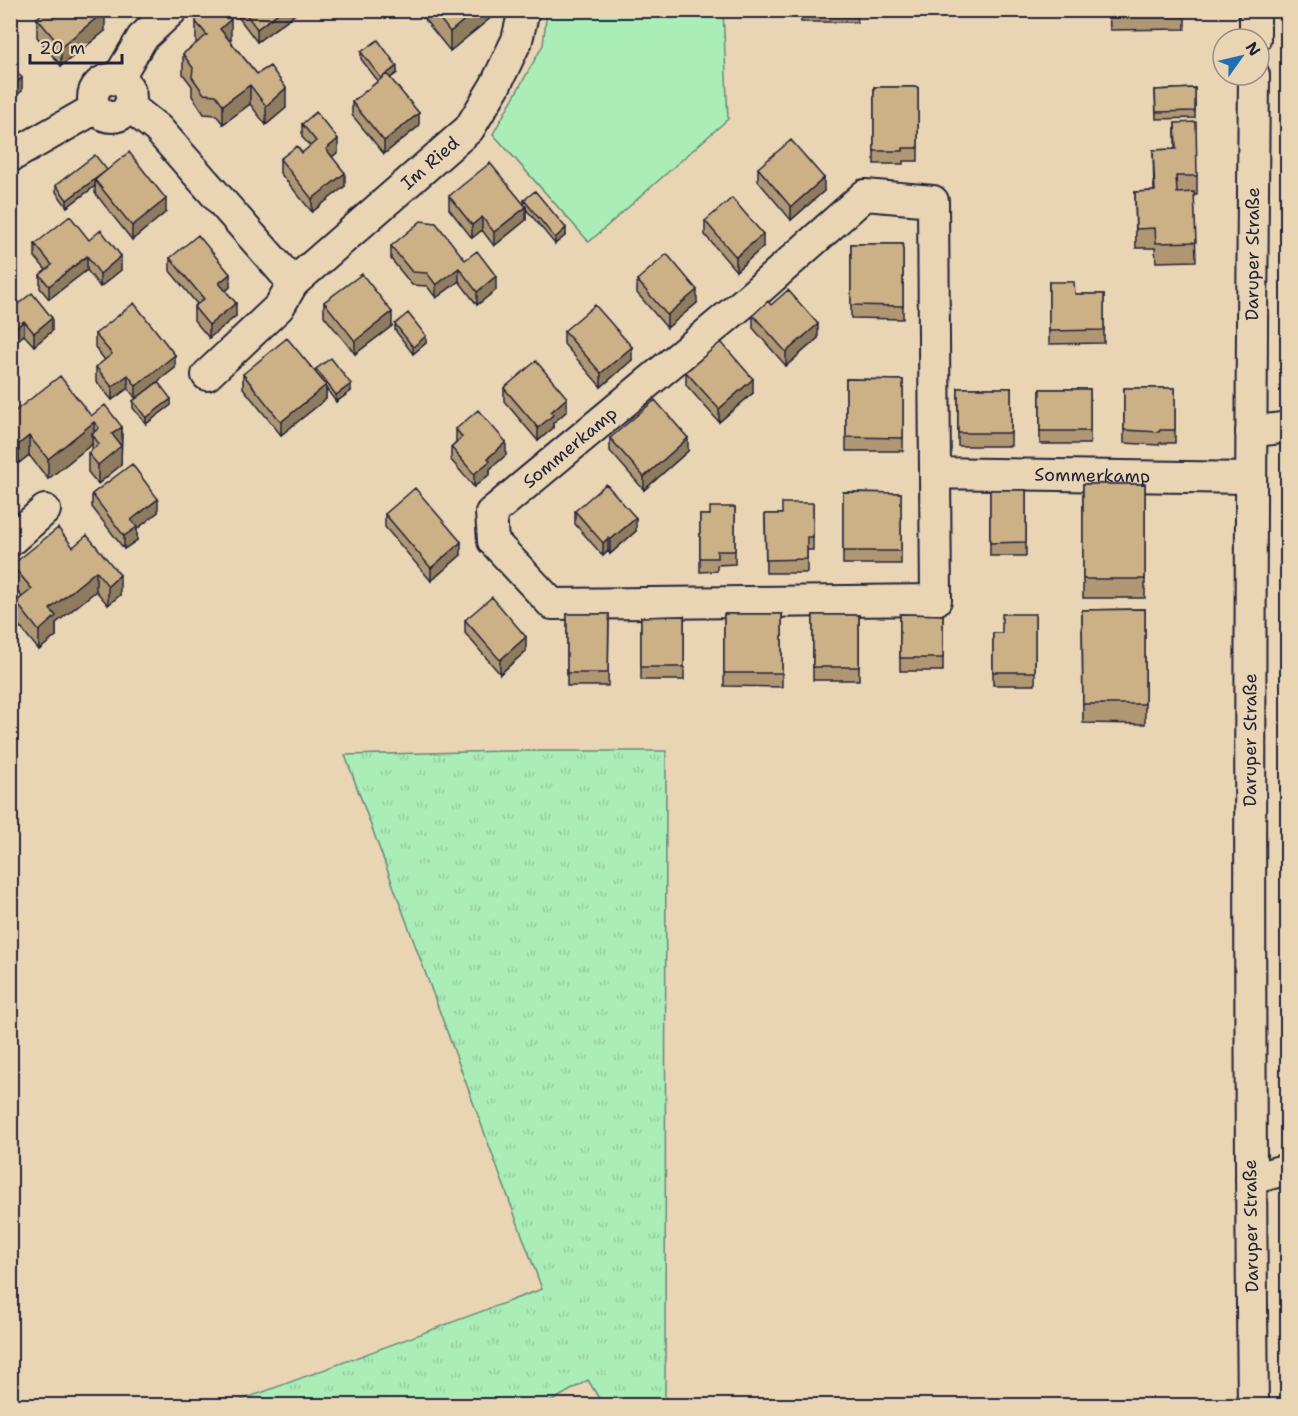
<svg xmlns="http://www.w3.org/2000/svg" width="1298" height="1416" viewBox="0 0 1298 1416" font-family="'Shantell Sans',sans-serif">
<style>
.grass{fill:url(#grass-tufts);stroke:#668879;stroke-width:1.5}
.park{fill:#abedb7;stroke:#668879;stroke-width:1.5}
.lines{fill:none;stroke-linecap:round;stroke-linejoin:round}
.minor-casing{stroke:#22223b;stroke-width:34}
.minor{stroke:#e9d5b3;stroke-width:30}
.wall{fill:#af9773;stroke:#22223b;stroke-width:1.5}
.shaded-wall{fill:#8f7b5e;stroke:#22223b;stroke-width:1.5}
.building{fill:#ccb086;stroke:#22223b;stroke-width:1.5}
.labels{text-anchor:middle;stroke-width:4.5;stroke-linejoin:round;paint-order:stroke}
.street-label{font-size:18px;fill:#22223b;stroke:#e9d5b3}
</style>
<defs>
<pattern id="grass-tufts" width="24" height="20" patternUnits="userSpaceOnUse" patternTransform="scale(1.5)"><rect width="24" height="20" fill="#abedb7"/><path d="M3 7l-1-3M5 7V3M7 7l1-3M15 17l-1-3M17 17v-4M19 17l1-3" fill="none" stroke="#93cb9e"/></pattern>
</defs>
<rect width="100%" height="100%" fill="#e9d5b3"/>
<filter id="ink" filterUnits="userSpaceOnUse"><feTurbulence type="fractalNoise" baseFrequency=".0167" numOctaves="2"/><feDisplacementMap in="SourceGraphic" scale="12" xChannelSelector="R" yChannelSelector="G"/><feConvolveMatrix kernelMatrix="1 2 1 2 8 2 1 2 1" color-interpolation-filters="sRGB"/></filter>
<g filter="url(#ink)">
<path class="grass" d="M506 751H666L665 1405H603L588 1380 545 1405H228L542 1289 345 755Z"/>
<path class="park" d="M547 11H723L728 119 589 242 493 134 543 45Z"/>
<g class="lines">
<g class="minor-casing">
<g id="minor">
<path d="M1255 39V10"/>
<circle cx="112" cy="98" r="19"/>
<path d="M117 80 142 38 172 10"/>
<path d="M129 106 158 129 293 283"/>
<path d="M10 157 96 108"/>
<path id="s1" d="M207 375 279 307 293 283 469 129 495 86 517 40 524 10"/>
<path d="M1251 432 1288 427"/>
<path id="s2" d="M935 473 936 600 552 604 493 541 491 513 746 301 865 195 933 201 935 473 1250 478"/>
<path d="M10 541 45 510"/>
<path d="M1251 1179 1288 1169"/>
<path id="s3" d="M1253 1406C1248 962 1250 519 1254 75"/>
</g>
</g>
<use href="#minor" class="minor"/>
</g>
<path class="wall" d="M233 10H295V14L257 42Z
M417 10H493V16L450 51Z
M801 10H857V22H801Z
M1109 10H1185V29L1110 30Z
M37 18 105 31 61 66 37 37Z
M196 22 231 39 229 40 257 74 286 108 266 125 250 104 223 124 216 115 204 114 192 96V86L183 74V54L197 43 196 42Z
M361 52 397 73 390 78 419 126 384 154 352 115V102L378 81 361 59Z
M874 87H918V161H903V164H874Z
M1195 88V118L1156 119 1155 90Z
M1175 123 1197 176V195H1194L1196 261 1156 262 1155 248H1136L1135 192 1154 191 1153 150 1175 149Z
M302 124 338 152 332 157 345 186 312 212 280 173V159L302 153 310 146 302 137Z
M758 168 824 191 791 220 758 181Z
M107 170 166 212 132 240 95 193V186L67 207 56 192V185Z
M449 196 524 205V200L566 235 555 244 526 209V220L494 246 482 230 472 238 449 209Z
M705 221 763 247 736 271 705 235Z
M89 240 121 270 100 287 87 270 49 299 40 288V275L46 270 35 257V244Z
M851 244H903V319L851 318Z
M391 246 465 260 496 290 477 305 459 281 436 298 427 286 412 285 391 259Z
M170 258 230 287 226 291 236 316 209 338 194 320V307L197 304 170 271Z
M637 280 697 303 667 328 637 293Z
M1049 282 1075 294H1104V343L1049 344Z
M10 294 18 304 52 331 34 346 24 335 10 346Z
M324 302 392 326 355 354 324 316Z
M771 305 818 338 786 366 753 328V315Z
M395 324 426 343 413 354 395 330Z
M564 331 632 360 601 387 564 344Z
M95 334 175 368 148 389 171 405 146 424 133 408V401L136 399 128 388 112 400 96 381V367L105 360 95 347Z
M316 369 351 391 336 402 326 388V399L281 435 243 388V374H316Z
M686 372 753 393 719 422 686 385Z
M846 379 903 380V451H846Z
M504 388 567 411 553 423V428L538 441 504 401Z
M958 388H1011V446H958Z
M1124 388H1175V443H1160L1159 445 1124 443Z
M1040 389H1090V444H1040Z
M10 415 91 416 122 427 121 465 98 484 88 472V453L92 450V444L48 479 29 455 19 463 10 452Z
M456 429 506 455 490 469V474L474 487 451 460V447L456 442Z
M610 438 688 451 644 490 610 451Z
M1083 484H1145V598H1083Z
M990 490H1026V556H990Z
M843 492 901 493V564H843Z
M92 494 158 512 137 529V540L124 549 92 507Z
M813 503V550H807V573H766L765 514H782Z
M735 507V564L717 565V571L700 572V515H710Z
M575 511 636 531 610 554 608 551 603 556 575 524Z
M385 514 461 555 431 581 385 527Z
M73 547 120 595 108 605 96 591 56 623V636L39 650 16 622V602L22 597 12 585V565Z
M1145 609V724L1083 723 1082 610Z
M567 614H609L608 686H567Z
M724 614H782V687L724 686Z
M900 614 943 615V671H900Z
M1035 614V685H993V633H1002Z
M813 615H859V680H813Z
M684 616V680H641V617Z
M465 620 526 651 500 674 465 633Z"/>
<path class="shaded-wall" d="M282 10H295V14L257 42V29Z
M476 10H493V16L450 51V32Z
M105 11V31L61 66V47Z
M231 19V39L220 48V29Z
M14 37V50L10 53V40Z
M397 66V73L381 85V78Z
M22 78V91L10 100V87Z
M250 85V104L223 124V105Z
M286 88V108L266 125V106Z
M419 113V126L384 154V141Z
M338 139V152L326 162V149Z
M107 170 95 180V186L67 207V200Z
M345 173V186L312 212V199Z
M824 178V191L791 220V207Z
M166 199V212L132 240V226Z
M526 207V220L494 246V232Z
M482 217V230L472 238V225Z
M566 228V235L555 244V238Z
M763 234V247L736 271V257Z
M87 256V270L49 299V286Z
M121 256V270L100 287V274Z
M459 268V281L436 298V285Z
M230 274V287L219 297V283Z
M496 276V290L477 305V292Z
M697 290V303L667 328V315Z
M236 303V316L209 338V325Z
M392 312V326L355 354V341Z
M52 318V331L34 346V333Z
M24 321V335L10 346V333Z
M818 324V338L786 366V352Z
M426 336V343L413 354V347Z
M632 347V360L601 387V373Z
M175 355V368L136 399V386Z
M128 375V388L112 400V387Z
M753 379V393L719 422V409Z
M351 384V391L336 402V395Z
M326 385V399L281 435V422Z
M567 398V411L553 423V428L538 441V428L551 412Z
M171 399V405L146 424V418Z
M94 422V437L92 434V444L48 479V459Z
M122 427 121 465 98 484V465L112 434Z
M29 436V455L19 463V444Z
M688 438V451L644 490V477Z
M506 442V455L490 469V474L474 487V474L488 458Z
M158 499V512L137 529V540L124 549V536L131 520Z
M636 518V531L610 554V540Z
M608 538V551L603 556V543Z
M461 542V555L431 581V568Z
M96 571V591L56 623V636L39 650V631L50 609Z
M120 575V595L108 605V586Z
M526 637V651L500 674V660Z"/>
<path class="building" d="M46 10H105V11L61 47 37 18Z
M197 10H224L231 19 220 29 257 74 270 66 286 88 266 106 250 85 223 105 216 95 204 94 192 77 193 68 183 54 207 35 196 22Z
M243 10H282L257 29Z
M433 10H476L450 32Z
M378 40 397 66 381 78 361 52Z
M10 63 22 78 10 87Z
M387 74 419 113 384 141 352 102Z
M874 87H918V148H903V151H874Z
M1195 88V111L1156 112 1155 90Z
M316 112 338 139 326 149 345 173 312 199 280 159 297 146 302 153 316 141 302 124Z
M1196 122 1197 176H1176L1177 193 1194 192 1196 242 1156 243 1155 228 1136 229 1135 192 1155 191 1153 150 1176 149 1175 123Z
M791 140 824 178 791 207 758 168Z
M129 152 166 199 132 226 95 180Z
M95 155 107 170 67 200 56 185Z
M490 163 526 207 494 232 482 217 472 225 449 196Z
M535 191 566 228 555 238 524 200Z
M732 198 763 234 736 257 705 221Z
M70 216 89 240 101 230 121 256 100 274 87 256 49 286 40 275 52 265 35 244Z
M421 221 436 223 465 260 477 251 496 276 477 292 459 268 436 285 427 273 412 272 391 246Z
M198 235 230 274 219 283 236 303 209 325 194 307 204 299 170 258Z
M851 244H903V306L851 305Z
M667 254 697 290 667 315 637 280Z
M362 274 392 312 355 341 324 302Z
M1049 282H1074L1075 294H1104V330L1049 331Z
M788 290 818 324 786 352 753 315 768 301 771 305Z
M32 293 52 318 34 333 24 321 10 333V294L18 304Z
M134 303 175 355 136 386 128 375 112 387 96 367 112 354 95 334Z
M595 305 632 347 601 373 564 331Z
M408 313 426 336 413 347 395 324Z
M287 338 326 385 281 422 243 374Z
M721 342 753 379 719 409 686 372Z
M331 358 351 384 336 395 316 369Z
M536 361 567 398 551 412 553 415 538 428 504 388Z
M60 376 91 416 105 405 122 427 112 434 121 446 98 465 88 453 99 444 92 434 99 428 94 422 48 459 29 436 19 444 10 432V415Z
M846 379 903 380V438L846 437Z
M158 382 171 399 146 418 133 401Z
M958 388H1011V433H958Z
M1124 388H1175V430H1160L1159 432 1124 430Z
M1040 389H1090V431H1040Z
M655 400 688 438 644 477 610 438Z
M478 410 506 442 488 458 490 461 474 474 451 447 462 437 456 429Z
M132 464 158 499 131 520 137 527 124 536 92 494Z
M606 484 636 518 610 540 608 538 603 543 575 511Z
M1083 484H1145V579H1083Z
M415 488 461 542 431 568 385 514Z
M990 490H1026V542L990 543Z
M843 492 901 493V551H843Z
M782 503H813V537H807V559L766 560 765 514H782Z
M710 507H735V551H717V558H700V515H710Z
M58 528 73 547 87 535 120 575 108 586 96 571 50 609 56 616 39 631 16 602 32 589 12 565Z
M492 597 526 637 500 660 465 620Z
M1145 609V704H1083L1082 610Z
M567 614H609L608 673H567Z
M724 614H782V673H724Z
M900 614 943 615V658H900Z
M1002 614H1035V672H993V633H1002Z
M813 615H859V667H813Z
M684 616V667H641V617Z"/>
</g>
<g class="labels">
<g class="street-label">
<text dy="6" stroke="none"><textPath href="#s1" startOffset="309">Im Ried</textPath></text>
<text dy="6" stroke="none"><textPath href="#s3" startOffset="1152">Daruper Straße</textPath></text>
<text dy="6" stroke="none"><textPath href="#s2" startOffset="728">Sommerkamp</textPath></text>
<text dy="6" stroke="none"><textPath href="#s2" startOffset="1614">Sommerkamp</textPath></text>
<text dy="6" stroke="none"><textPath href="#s3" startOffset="666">Daruper Straße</textPath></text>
<text transform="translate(1251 1226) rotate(-91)" y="6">Daruper Straße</text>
</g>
</g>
<rect width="1298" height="1416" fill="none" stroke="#e9d5b3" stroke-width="36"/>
<rect x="18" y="18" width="1262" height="1380" fill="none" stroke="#22223b" stroke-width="2" filter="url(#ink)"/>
<g transform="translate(1241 57) rotate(56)"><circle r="28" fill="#e9d5b3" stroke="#998d83" stroke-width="1.5"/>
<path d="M0-4.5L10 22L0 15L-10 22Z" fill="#1f6fb2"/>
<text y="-9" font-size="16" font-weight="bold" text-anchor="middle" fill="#22223b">N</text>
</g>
<path d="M30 54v9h92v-9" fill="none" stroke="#22223b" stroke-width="3"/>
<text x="39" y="54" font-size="18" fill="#22223b" stroke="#e9d5b3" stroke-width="4.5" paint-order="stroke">20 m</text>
</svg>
